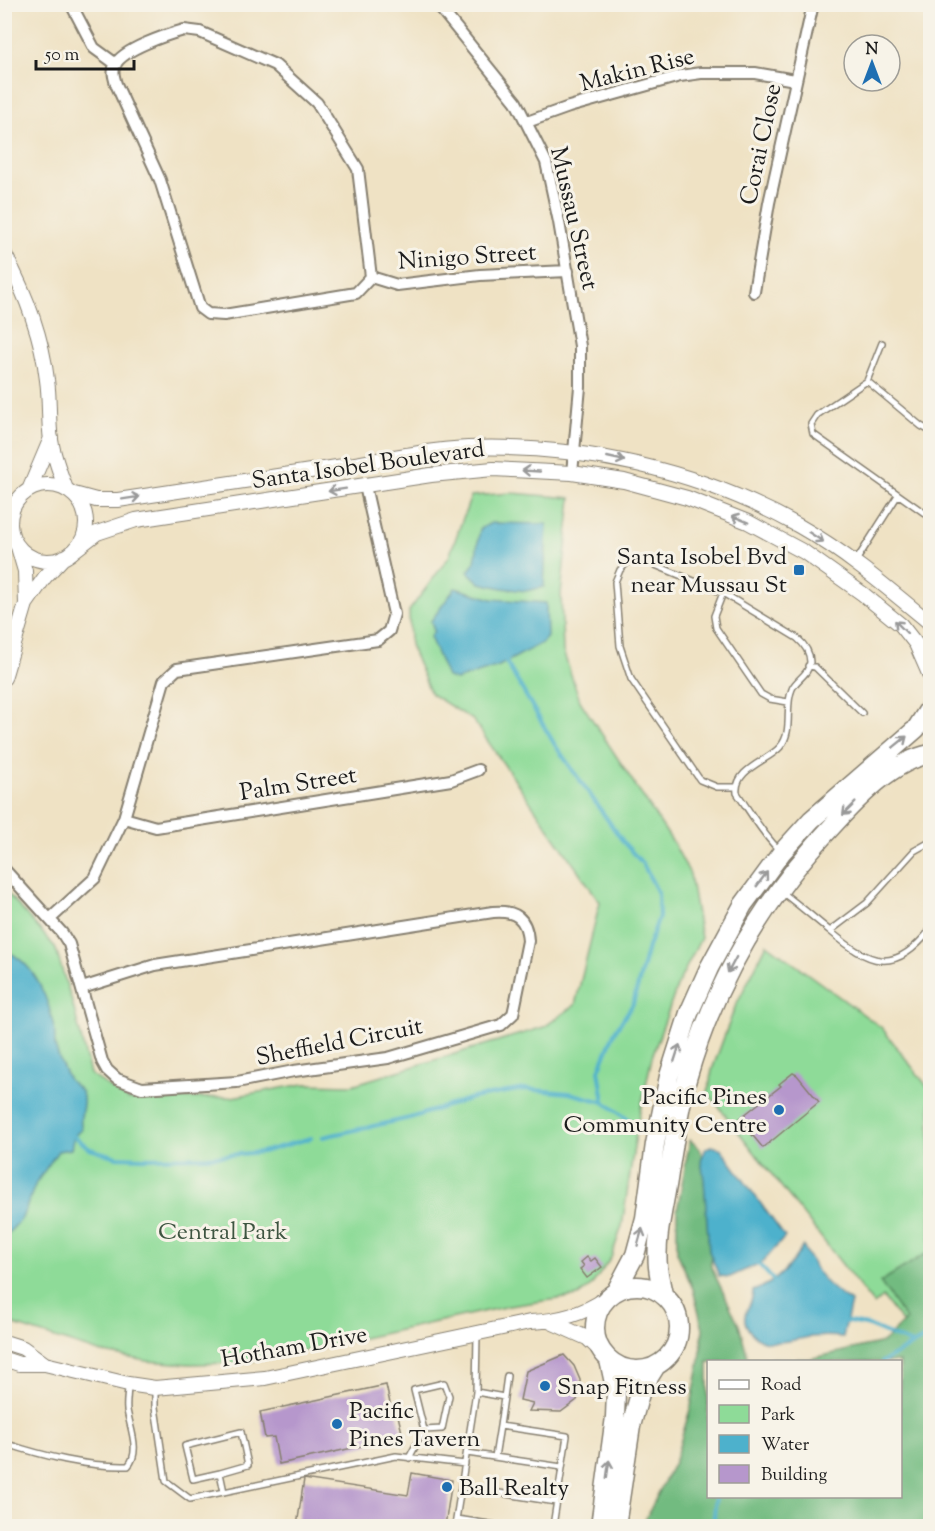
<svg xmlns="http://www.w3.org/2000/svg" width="935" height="1531" viewBox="0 0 935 1531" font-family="'Sorts Mill Goudy',serif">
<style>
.green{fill:#8edb98;stroke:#557c5a;stroke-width:1.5}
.forest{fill:#72bb80;stroke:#476c4e;stroke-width:1.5;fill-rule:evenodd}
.water{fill:#4db1cc;stroke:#346674;stroke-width:1.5}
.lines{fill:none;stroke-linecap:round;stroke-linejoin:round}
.stream{stroke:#4db1cc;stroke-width:4}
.building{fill:#b697cc}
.service-casing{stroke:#867f70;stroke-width:8}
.minor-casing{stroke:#867f70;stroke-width:14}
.tertiary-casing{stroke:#867f70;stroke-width:16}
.primary-casing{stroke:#867f70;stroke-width:21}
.service{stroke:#fff;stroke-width:5}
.minor{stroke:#fff;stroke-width:10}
.tertiary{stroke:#fff;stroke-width:14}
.primary{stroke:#fff;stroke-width:18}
.oneway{stroke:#999}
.poi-dot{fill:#1f6fb2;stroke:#f7f3e8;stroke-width:2}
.labels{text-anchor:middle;stroke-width:6;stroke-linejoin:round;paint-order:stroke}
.street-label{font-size:24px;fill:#1c1c1c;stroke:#f7f3e8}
.poi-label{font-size:24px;fill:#1c1c1c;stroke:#f7f3e8;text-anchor:start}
.park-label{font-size:24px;fill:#3e5541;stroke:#f7f3e8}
</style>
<rect width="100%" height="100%" fill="#f7f3e8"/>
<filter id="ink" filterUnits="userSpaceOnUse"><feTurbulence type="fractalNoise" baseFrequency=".0167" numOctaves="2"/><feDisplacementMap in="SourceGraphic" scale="12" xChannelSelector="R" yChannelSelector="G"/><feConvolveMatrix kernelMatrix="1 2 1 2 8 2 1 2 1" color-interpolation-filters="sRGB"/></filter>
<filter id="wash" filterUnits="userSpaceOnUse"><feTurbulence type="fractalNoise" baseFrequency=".008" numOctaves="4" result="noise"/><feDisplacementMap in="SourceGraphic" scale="24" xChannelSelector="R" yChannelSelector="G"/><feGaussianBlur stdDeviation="1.35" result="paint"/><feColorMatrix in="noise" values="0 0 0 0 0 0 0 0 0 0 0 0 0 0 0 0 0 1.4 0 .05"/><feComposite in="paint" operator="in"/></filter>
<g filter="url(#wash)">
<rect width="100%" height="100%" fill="#efe2c4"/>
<path class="green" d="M512 493 571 498 561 594 563 651 580 701 674 844 690 874 701 938 678 984 652 1057 638 1121 622 1226 611 1258 591 1286 578 1296 509 1306 277 1357 236 1363 190 1364 146 1361 99 1352 5 1322 4 889 55 947 73 1005 90 1074 129 1100 232 1097 304 1084 352 1085 544 1027 575 1005 600 902 473 720 431 694 410 645 409 611 449 557 471 496Z
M767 944 882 1028 930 1090V1325L911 1334 883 1297 874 1305 708 1093 712 1070 735 1007Z"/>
<path class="forest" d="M690 1140 700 1149 712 1189 711 1267 739 1325 748 1358 809 1359 883 1342 906 1320 880 1282 930 1251V1526H642L675 1460 691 1406 700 1360 703 1329 693 1289 677 1252V1211ZM708 1362H900V1496H708Z"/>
<path class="water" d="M491 523 547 524 544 587 526 591 502 588 480 583 468 572 475 562 480 529Z
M455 588 492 599 546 603 547 637 542 643 499 666 456 680 447 677 430 637 434 631 431 621Z
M4 937 8 952C35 964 49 1000 54 1028 56 1034 54 1040 55 1046 58 1056 64 1071 69 1080 73 1085 80 1088 82 1093 87 1105 77 1117 82 1129L74 1136 71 1149 58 1151 36 1183 22 1218 5 1237Z
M712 1146 721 1149 785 1237 763 1262 730 1277 719 1276 709 1251 704 1180 701 1160 706 1148Z
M803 1246C817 1274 824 1285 851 1302L843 1337C832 1336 821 1336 810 1337 797 1339 781 1344 768 1342 758 1341 747 1331 745 1321 743 1309 753 1306 753 1291 776 1283 790 1267 803 1246Z"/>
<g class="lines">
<path class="stream" d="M506 662 555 745 624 843 643 864 658 893 659 917 648 947 633 1004 615 1031 599 1070 604 1102
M74 1136 90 1149 117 1157 144 1158 207 1157 262 1152 311 1138
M323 1137 410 1118 472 1098 524 1089 569 1093 604 1102 633 1123
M756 1261 775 1282
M843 1321 866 1325 912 1344
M882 1362 930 1335
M713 1526 716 1496"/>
</g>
<g id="blocks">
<path class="building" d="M793 1073 797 1075 819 1102 763 1148 739 1119 781 1086 779 1084Z
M587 1257 591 1261 595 1258 602 1267 587 1278 580 1269 584 1266 581 1262Z
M564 1355 574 1366 580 1380V1392L577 1400 561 1412 529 1411 533 1403 520 1400 526 1371Z
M386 1385 391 1408 396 1407 403 1437 279 1464 274 1437 265 1438 260 1412Z
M412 1473 452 1480 445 1526H297L304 1479 408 1495Z"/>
</g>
</g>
<g filter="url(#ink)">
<use href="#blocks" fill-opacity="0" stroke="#867f70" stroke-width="1.5"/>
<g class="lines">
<g class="service-casing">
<path id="service" d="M867 381 882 343
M930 431 921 426 867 381 817 415 811 424 813 434 930 517
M856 561 898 495
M723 593 714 616 716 628 761 694 770 699 788 702
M808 666 815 667 862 713
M736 787H717L700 780 631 679 620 646 615 582 620 570 628 562 643 560 723 593 797 638C804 644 810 652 810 662 809 675 796 679 792 689 784 707 794 731 780 747 768 761 734 769 737 793 750 812 762 833 778 849
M783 893C799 905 814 918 830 931 869 964 894 976 930 930
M830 931 867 903 914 851 930 842
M507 1376 500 1426 567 1436 553 1526
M155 1389V1407L166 1481 190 1499 396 1456 465 1464
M476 1392 504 1397
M4 1443C44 1456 86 1467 128 1466 141 1452 130 1428 127 1410 126 1402 128 1394 128 1386
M467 1453 562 1467
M495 1457 500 1426
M409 1458 424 1430 414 1390 444 1383 449 1396 442 1429 424 1430
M220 1473 248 1465 241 1432 185 1446 193 1479 220 1473 224 1492
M462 1487 556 1502
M457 1519 502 1526
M455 1526 476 1392 477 1335"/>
</g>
<g class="minor-casing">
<path id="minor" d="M71 4 94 48 116 64
M437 4 516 102 546 162 559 222 580 346V387L572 473
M184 30 200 32 275 65 317 103 358 169 371 277 356 293 224 315 208 314 200 308 160 180 116 84C114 77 112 72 115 65 123 49 166 35 184 30Z
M527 122 569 107 680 76 701 73H755L795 80
M371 277 397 285 480 275 568 271
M754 292 769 203 813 4
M124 818 156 827 451 780 478 770
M4 869 62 933 69 944 102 1061 107 1070 117 1079 142 1088 237 1082 294 1071 388 1058 501 1025 513 1014 515 1005 528 941C527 918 515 910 493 912L155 965 82 988
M50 919 95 878 124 818 164 681 177 669 378 640 389 631 394 614 365 486"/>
</g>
<g class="tertiary-casing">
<path id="tertiary" d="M4 253C25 292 42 336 47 380 50 400 48 421 51 440 54 458 60 473 66 489
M10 523a38 38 0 1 1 76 0a38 38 0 1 1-76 0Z
M29 490 51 438
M74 494 96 500H118C191 489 264 478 337 467 380 460 424 450 468 448 582 444 699 470 799 526 847 553 889 589 930 623
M18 547 25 571 26 604
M75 550 97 533 136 520 431 475 493 469 572 473 624 481 687 498 748 522 804 552 863 594 901 625 916 644 930 676
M4 678 26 604 45 577 64 557
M551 1322 587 1338 603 1353
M4 1342 23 1348 45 1364
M4 1359 19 1364H45L128 1384 155 1388 265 1378 530 1322C558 1321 582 1315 605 1299"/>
</g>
<g class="primary-casing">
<path id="primary" d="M595 1328a42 42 0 1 1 84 0a42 42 0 1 1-84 0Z
M616 1291 635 1255 645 1218 655 1144 669 1076 689 1013 709 968 743 905 782 852 811 820 916 729 930 707
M663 1294C661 1285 659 1276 658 1267 655 1236 665 1203 669 1173 674 1141 679 1109 687 1079 715 980 766 896 836 822 861 795 894 761 930 754
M600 1526 615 1417 616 1392 609 1360
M616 1526 631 1426 641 1390 656 1366"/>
</g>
<use href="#service" class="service"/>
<use href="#minor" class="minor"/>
<use href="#tertiary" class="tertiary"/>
<use href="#primary" class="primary"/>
</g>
<defs><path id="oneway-shaft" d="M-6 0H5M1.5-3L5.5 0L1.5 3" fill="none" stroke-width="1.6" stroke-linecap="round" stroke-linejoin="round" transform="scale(1.5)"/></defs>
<g class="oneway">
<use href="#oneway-shaft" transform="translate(616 459) rotate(13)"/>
<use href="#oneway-shaft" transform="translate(531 471) rotate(-177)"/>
<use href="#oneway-shaft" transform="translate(337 490) rotate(171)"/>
<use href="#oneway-shaft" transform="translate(131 498) rotate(-9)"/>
<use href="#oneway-shaft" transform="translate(740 519) rotate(-157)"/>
<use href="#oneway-shaft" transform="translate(816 537) rotate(33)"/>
<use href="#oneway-shaft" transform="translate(901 627) rotate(-134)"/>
<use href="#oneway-shaft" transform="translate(900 742) rotate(-39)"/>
<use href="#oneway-shaft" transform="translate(849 809) rotate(135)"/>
<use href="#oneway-shaft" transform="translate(762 879) rotate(-54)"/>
<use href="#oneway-shaft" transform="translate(732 965) rotate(118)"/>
<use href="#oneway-shaft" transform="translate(677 1053) rotate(-72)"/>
<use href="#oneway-shaft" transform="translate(640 1237) rotate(-74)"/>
<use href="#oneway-shaft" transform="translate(608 1469) rotate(-82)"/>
</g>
</g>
<g class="poi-dot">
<rect x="793" y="564" width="12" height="12" rx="3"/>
<circle cx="779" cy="1110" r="6"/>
<circle cx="545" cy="1386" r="6"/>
<circle cx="337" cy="1424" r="6"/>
<circle cx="447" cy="1487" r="6"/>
</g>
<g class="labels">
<g class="street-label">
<text transform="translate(637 69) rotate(-14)" y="8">Makin Rise</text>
<text transform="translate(760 144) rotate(-78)" y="8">Corai Close</text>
<text transform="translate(575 218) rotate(77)" y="8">Mussau Street</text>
<text transform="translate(467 256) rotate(-4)" y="8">Ninigo Street</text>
<text transform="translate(368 464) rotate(-8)" y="8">Santa Isobel Boulevard</text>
<text transform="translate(298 783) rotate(-9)" y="8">Palm Street</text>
<text transform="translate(339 1041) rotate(-11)" y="8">Sheffield Circuit</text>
<text transform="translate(294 1346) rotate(-10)" y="8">Hotham Drive</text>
</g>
<g class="poi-label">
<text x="787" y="564" text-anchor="end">Santa Isobel Bvd<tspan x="787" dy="28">near Mussau St</tspan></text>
<text x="767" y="1104" text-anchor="end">Pacific Pines<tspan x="767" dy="28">Community Centre</tspan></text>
<text x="557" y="1394">Snap Fitness</text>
<text x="349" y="1418">Pacific<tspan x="349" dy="28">Pines Tavern</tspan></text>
<text x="459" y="1495">Ball Realty</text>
</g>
<g class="park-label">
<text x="223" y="1239">Central Park</text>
</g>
</g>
<rect width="935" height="1531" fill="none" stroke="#f7f3e8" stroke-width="24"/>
<rect x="707" y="1360" width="195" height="138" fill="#f7f3e8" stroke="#9f9d96" stroke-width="1.5"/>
<rect x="719" y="1380" width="30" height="9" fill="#ffffff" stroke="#9f9d96" stroke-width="1.5"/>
<text x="761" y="1390" font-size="18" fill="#1c1c1c">Road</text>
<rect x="719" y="1405" width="30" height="18" fill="#8edb98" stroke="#9f9d96" stroke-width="1.5"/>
<text x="761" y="1420" font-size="18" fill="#1c1c1c">Park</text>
<rect x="719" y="1435" width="30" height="18" fill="#4db1cc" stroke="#9f9d96" stroke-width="1.5"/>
<text x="761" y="1450" font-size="18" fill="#1c1c1c">Water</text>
<rect x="719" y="1465" width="30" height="18" fill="#b697cc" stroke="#9f9d96" stroke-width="1.5"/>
<text x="761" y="1480" font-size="18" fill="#1c1c1c">Building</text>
<g transform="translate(872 63)"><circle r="28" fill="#f7f3e8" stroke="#9f9d96" stroke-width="1.5"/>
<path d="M0-4.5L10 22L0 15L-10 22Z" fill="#1f6fb2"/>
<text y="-9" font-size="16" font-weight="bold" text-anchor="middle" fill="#1c1c1c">N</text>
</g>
<path d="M36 60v9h98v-9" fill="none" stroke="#1c1c1c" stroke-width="3"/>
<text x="45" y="60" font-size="18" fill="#1c1c1c" stroke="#f7f3e8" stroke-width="4.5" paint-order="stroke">50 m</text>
</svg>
